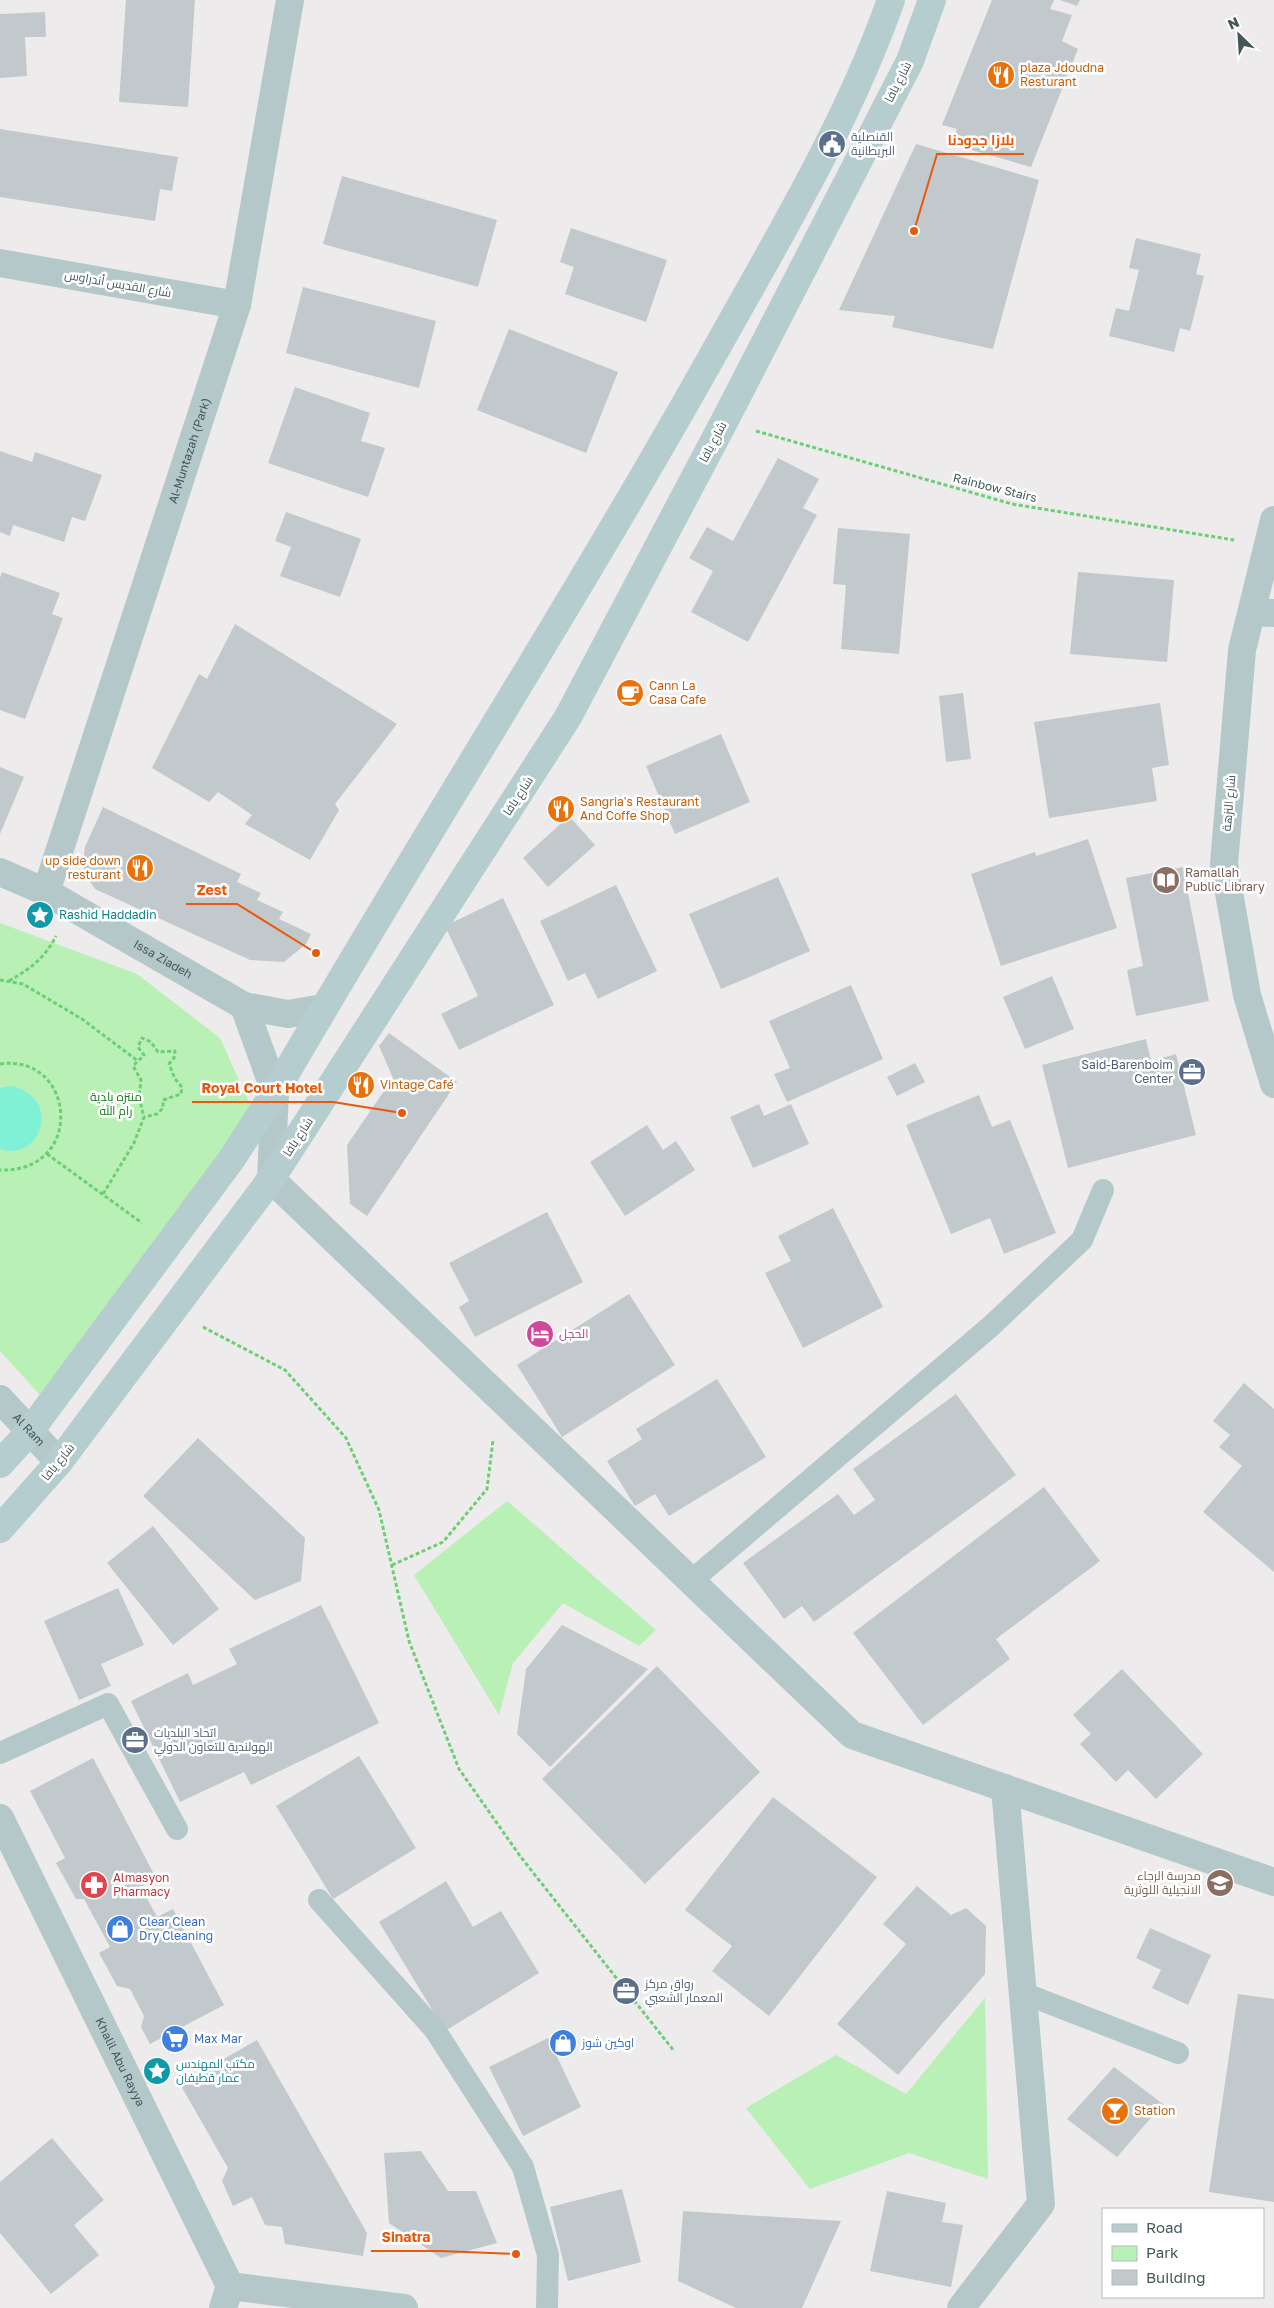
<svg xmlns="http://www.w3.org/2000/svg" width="1274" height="2308" viewBox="0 0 1274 2308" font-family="'Golos Text',Cairo,sans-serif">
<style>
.green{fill:#b8f0b5}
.water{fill:#80f0d7}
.building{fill:#c1c9cc}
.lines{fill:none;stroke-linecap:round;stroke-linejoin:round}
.path{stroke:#6ccf74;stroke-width:3;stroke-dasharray:4 2.5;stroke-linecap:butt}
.service{stroke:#b5c8c9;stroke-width:22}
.minor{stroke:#b5c8c9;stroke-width:28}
.tertiary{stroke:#b5c8c9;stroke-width:28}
.secondary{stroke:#b5cdce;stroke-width:28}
.labels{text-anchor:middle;stroke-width:5;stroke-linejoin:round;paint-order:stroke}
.food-label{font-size:12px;fill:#c56008;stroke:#fff;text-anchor:start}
.street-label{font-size:12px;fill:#435859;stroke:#fff}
.service-label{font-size:12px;fill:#4e5e75;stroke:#fff;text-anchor:start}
.education-label{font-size:12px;fill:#785e54;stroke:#fff;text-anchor:start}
.culture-label{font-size:12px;fill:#0d838f;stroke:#fff;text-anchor:start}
.park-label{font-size:12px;fill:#117d19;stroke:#fff}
.hotel-label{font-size:12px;fill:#b23c85;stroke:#fff;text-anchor:start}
.health-label{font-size:12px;fill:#be3a42;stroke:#fff;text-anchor:start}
.shop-label{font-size:12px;fill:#366cbe;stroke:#fff;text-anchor:start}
.leader{fill:none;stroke:#e8590c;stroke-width:2}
.callout-dot{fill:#e8590c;stroke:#fff;stroke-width:2}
.callout-label{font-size:14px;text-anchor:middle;font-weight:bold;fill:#e8590c;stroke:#fff;stroke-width:5;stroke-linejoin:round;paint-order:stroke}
</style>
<rect width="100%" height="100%" fill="#eeebec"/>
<path class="green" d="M0 923 137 974 220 1038 254 1113 41 1396 0 1351Z
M507 1501 656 1630 639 1646 563 1603 513 1663 499 1715 414 1575Z
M985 1998 988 2179 909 2153 810 2189 746 2108 836 2055 906 2094Z"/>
<path class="water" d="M11 1086C63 1097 41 1163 0 1149V1088Z"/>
<path class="building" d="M126 0H195L188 107 119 102Z
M992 0H1054L1050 9 1072 15 1062 41 1078 49 1031 167 951 144 957 129 942 125Z
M1060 0H1080L1077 6Z
M45 12 46 37H25L27 76 0 78V14Z
M0 129 178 157 172 191 160 189 155 221 0 197Z
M916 144 1039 180 993 349 892 327 895 316 839 310Z
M342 176 497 220 478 287 323 244Z
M571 228 667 260 646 322 565 294 574 267 560 262Z
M1136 238 1201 254 1196 274 1204 276 1190 331 1180 328 1174 352 1109 336 1116 308 1129 311 1139 270 1129 268Z
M303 287 436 321 419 388 286 353Z
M509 329 618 372 586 453 477 410Z
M295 387 370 413 361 441 385 448 368 497 268 463Z
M0 451 32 462 35 452 102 475 85 521 72 517 64 542 13 525 10 536 0 532Z
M778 458 819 479 803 508 817 515 748 642 691 612 713 571 689 558 707 527 733 541Z
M286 512 361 539 340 597 280 576 291 547 275 541Z
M838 528 910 534 899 654 841 649 846 585 833 584Z
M2 572 60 593 52 614 63 618 25 719 0 710V578Z
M1078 572 1174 580 1167 662 1070 654Z
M235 624 397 724 335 804 339 810 310 860 245 824 252 815 218 792 209 802 152 768 199 674 207 679Z
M963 693 971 759 946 762 939 696Z
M1160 703 1169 765 1152 768 1157 801 1049 818 1034 722Z
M721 734 750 802 675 834 646 766Z
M0 767 24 777 0 834Z
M103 807 241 874 237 882 261 893 257 900 283 912 279 919 311 934 306 944 284 962 250 960 95 889 85 874 83 862 85 847Z
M569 816 595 845 548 887 523 858Z
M1088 839 1117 928 1001 966 971 874 1035 852 1036 856Z
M1183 867 1209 1001 1136 1016 1127 970 1143 966 1126 878Z
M778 877 810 951 721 989 689 914Z
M616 885 657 971 598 999 585 973 568 981 540 921Z
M503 898 554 1005 459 1050 441 1014 478 996 445 926Z
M1052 976 1074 1029 1025 1049 1003 997Z
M851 985 883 1059 787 1102 774 1074 790 1068 769 1021Z
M389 1033 457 1082 367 1216 350 1204 347 1145 393 1078 379 1046Z
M1146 1039 1151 1061 1176 1054 1196 1135 1068 1168 1042 1065Z
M915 1063 925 1082 897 1096 887 1077Z
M979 1095 992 1127 1010 1120 1056 1233 1004 1254 990 1218 951 1234 906 1125Z
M759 1104 764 1116 791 1104 809 1144 753 1168 730 1117Z
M647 1125 663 1150 676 1141 695 1170 625 1216 590 1162Z
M833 1208 883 1307 803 1348 765 1273 791 1261 778 1236Z
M547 1212 583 1282 475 1337 459 1307 469 1301 449 1263Z
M629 1294 675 1365 562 1437 517 1365Z
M717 1379 766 1457 669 1516 655 1494 635 1506 607 1461 642 1439 636 1429Z
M1244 1383 1274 1409V1572L1203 1512 1242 1466 1219 1447 1230 1435 1213 1421Z
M956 1394 1016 1475 814 1622 802 1606 784 1619 743 1563 838 1494 854 1515 875 1500 853 1469Z
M198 1438 305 1538 301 1581 255 1600 143 1496Z
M1044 1487 1100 1561 996 1639 1010 1659 923 1725 853 1633Z
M153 1526 219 1609 173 1645 107 1563Z
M118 1588 144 1645 101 1664 111 1686 79 1700 44 1621Z
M321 1605 379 1723 251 1785 244 1772 180 1802 131 1701 188 1673 193 1685 237 1664 229 1649Z
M562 1625 648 1669 550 1767 517 1734 526 1669Z
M657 1666 760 1772 645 1884 542 1779Z
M1122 1669 1203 1754 1156 1799 1128 1770 1116 1782 1080 1744 1091 1734 1073 1715Z
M359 1756 416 1848 333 1899 276 1806Z
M93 1758 156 1878 141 1887 157 1917 173 1909 224 2005 150 2044 141 2027 144 2016 130 1989 117 1986 99 1953 110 1947 84 1899H76L56 1863 65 1858 30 1791Z
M773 1797 877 1877 769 2016 712 1971 732 1946 685 1910Z
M446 1881 473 1927 501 1911 539 1973 445 2031 379 1922Z
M917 1886 951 1915 966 1908 986 1926 985 1974 898 2075 837 2024 906 1944 883 1924Z
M1150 1928 1211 1955 1188 2005 1152 1988 1161 1970 1136 1958Z
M1238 1994 1274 1999V2202L1209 2192Z
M548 2038 581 2107 523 2136 489 2067Z
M257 2040 367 2233 363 2256 285 2244 282 2227 265 2225 252 2197 233 2206 222 2181 228 2168 180 2084Z
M1114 2067 1163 2104 1117 2157 1067 2119Z
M52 2138 104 2200 74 2225 99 2255 51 2294 0 2233V2182Z
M421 2151 448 2191H476L497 2243 441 2258 389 2223 384 2153Z
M622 2189 641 2262 568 2281 550 2207Z
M887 2191 946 2203 942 2222 963 2225 951 2287 870 2271Z
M683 2211 841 2221 802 2308H736L678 2281Z"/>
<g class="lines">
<path class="path" d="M756 431 1012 504 1234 540
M0 980 23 984 82 1019 138 1061
M9 981C30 969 45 958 56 936
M0 1064C76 1053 86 1173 0 1170
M47 1154 142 1223
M103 1194 134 1143 144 1117 139 1097 141 1080 133 1066 144 1055 138 1047 142 1038 151 1042 158 1052 175 1051 174 1058 169 1064 175 1079 182 1087 181 1094 163 1100V1108L157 1114 144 1117
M203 1327 285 1370 346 1438 379 1510 409 1641 459 1769 520 1856 674 2051
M392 1565 443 1542 487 1489 493 1440"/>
<path class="service" d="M691 1581 990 1327 1082 1240 1103 1190
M0 1753 108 1704 177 1829
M319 1900 435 2030 523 2167 548 2255 547 2308
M1023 1993 1178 2053"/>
<g class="minor">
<path d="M0 263 237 305"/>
<path d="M1252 612 1274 613"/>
<path id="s1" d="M0 872 46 892 244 1006 275 1092 271 1179 852 1735 1274 1882"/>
<path id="s2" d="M46 892 237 305 290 0"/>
<path d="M244 1006 288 1014 323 1008"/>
<path id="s3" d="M0 1399 59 1462"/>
<path id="s4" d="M0 1818 230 2286 223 2308"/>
<path d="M230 2286 404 2308"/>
<path d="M961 2308 1041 2204 1005 1788"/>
</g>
<path class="tertiary" d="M1274 520 1242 650 1224 864 1247 995 1274 1084"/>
<path class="secondary" d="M0 1464 30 1431 231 1160 275 1092C417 847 571 607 710 360 775 243 846 127 891 0
M0 1529 59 1462 271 1179 568 717 724 422 910 61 932 0"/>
</g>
<defs>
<g id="restaurant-disc" transform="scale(1.4375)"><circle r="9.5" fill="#e8710a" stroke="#fff"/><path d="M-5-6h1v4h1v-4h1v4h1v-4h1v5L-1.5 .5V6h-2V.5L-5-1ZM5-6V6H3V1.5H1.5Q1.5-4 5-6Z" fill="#fff"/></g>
<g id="civic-disc" transform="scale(1.4375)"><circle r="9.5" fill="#5c6f8a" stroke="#fff"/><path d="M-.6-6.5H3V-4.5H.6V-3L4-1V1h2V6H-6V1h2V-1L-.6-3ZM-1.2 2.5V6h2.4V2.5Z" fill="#fff"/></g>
<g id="cafe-disc" transform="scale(1.4375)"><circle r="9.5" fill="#e8710a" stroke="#fff"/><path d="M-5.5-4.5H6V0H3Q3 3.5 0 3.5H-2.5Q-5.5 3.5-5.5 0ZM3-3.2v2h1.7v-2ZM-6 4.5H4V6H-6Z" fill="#fff"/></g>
<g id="library-disc" transform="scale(1.4375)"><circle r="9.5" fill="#8d6e63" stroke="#fff"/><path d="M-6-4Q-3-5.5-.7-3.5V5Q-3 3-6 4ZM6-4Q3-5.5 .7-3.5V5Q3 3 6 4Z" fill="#fff"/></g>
<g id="sight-disc" transform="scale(1.4375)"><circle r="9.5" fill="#0f9aa8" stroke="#fff"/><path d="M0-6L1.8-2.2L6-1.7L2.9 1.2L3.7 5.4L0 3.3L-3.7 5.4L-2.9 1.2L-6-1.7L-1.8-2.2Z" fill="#fff"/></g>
<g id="office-disc" transform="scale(1.4375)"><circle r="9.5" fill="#5c6f8a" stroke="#fff"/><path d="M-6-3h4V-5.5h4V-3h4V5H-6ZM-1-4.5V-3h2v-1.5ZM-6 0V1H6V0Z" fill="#fff"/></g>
<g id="hotel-disc" transform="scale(1.4375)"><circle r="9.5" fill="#d1479c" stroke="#fff"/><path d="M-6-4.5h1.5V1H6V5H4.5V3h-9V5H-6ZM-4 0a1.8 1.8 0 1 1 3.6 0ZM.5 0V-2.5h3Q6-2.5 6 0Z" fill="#fff"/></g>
<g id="school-disc" transform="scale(1.4375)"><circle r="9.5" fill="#8d6e63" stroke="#fff"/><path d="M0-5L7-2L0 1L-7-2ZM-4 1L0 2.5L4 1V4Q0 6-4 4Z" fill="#fff"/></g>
<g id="pharmacy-disc" transform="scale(1.4375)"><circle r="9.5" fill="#e0444e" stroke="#fff"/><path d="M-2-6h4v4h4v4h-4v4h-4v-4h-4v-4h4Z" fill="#fff"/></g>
<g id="shop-disc" transform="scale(1.4375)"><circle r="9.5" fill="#3f7fe0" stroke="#fff"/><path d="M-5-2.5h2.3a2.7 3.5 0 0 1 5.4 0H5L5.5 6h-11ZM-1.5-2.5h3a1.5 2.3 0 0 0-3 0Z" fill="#fff"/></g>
<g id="supermarket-disc" transform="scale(1.4375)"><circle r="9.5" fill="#3f7fe0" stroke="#fff"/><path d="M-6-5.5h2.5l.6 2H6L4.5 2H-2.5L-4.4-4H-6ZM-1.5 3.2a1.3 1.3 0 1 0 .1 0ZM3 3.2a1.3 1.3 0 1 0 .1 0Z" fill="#fff"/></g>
<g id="bar-disc" transform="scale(1.4375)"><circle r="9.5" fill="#e8710a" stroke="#fff"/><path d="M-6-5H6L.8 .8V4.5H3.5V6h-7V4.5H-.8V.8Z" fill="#fff"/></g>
</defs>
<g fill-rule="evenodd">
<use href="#restaurant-disc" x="1001" y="75"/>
<use href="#civic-disc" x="832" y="144"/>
<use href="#cafe-disc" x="630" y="693"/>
<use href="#restaurant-disc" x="561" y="809"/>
<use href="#restaurant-disc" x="140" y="868"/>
<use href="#library-disc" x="1166" y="880"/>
<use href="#sight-disc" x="40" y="915"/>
<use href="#office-disc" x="1192" y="1072"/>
<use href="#restaurant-disc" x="361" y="1085"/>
<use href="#hotel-disc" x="540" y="1334"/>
<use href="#office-disc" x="135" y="1740"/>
<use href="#school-disc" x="1220" y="1883"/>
<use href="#pharmacy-disc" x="94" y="1885"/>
<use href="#shop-disc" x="120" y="1929"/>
<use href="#office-disc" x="626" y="1991"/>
<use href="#supermarket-disc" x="175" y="2039"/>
<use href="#shop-disc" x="563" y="2043"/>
<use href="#sight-disc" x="157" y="2071"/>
<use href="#bar-disc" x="1115" y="2111"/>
</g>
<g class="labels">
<g class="food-label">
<text x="1020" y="72">plaza Jdoudna<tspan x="1020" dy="14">Resturant</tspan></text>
<text x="649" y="690">Cann La<tspan x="649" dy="14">Casa Cafe</tspan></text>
<text x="580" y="806">Sangria's Restaurant<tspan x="580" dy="14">And Coffe Shop</tspan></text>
<text x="121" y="865" text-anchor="end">up side down<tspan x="121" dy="14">resturant</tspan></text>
<text x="380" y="1089">Vintage Café</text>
<text x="1134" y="2115">Station</text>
</g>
<g class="street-label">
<text transform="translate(898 82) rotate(-63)" y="4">شارع يافا</text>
<text transform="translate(118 284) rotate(10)" y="4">شارع القديس أندراوس</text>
<text transform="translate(713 442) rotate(-62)" y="4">شارع يافا</text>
<text dy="4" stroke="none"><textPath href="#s2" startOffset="464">Al-Muntazah (Park)</textPath></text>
<text transform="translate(995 488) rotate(14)" y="4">Rainbow Stairs</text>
<text transform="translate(518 796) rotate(-57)" y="4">شارع يافا</text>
<text transform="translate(1229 803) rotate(-85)" y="4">شارع النزهة</text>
<text dy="4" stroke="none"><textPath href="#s1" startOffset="185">Issa Ziadeh</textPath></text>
<text transform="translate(298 1137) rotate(-57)" y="4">شارع يافا</text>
<text dy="4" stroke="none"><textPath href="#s3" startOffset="42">Al Ram</textPath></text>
<text transform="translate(58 1462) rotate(-51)" y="4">شارع يافا</text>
<text dy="4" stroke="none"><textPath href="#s4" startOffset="272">Khalil Abu Rayya</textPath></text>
</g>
<g class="service-label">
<text x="851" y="141">القنصلية<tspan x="851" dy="14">البريطانية</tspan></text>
<text x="1173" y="1069" text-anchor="end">Said-Barenboim<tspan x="1173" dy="14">Center</tspan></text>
<text x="154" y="1737">اتحاد البلديات<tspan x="154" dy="14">الهولندية للتعاون الدولي</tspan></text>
<text x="645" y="1988">رواق مركز<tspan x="645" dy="14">المعمار الشعبي</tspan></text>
</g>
<g class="education-label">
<text x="1185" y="877">Ramallah<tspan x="1185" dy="14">Public Library</tspan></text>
<text x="1201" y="1880" text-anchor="end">مدرسة الرجاء<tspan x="1201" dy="14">الانجيلية اللوثرية</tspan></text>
</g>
<g class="culture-label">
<text x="59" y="919">Rashid Haddadin</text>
<text x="176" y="2068">مكتب المهندس<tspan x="176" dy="14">عمار قطيفان</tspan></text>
</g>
<g class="park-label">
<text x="116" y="1101">منتزه بلدية<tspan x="116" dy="14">رام الله</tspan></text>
</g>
<g class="hotel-label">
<text x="559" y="1338">الحجل</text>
</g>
<g class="health-label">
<text x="113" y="1882">Almasyon<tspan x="113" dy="14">Pharmacy</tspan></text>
</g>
<g class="shop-label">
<text x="139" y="1926">Clear Clean<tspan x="139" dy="14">Dry Cleaning</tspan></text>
<text x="194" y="2043">Max Mar</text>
<text x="582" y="2047">اوكين شوز</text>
</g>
</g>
<path class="leader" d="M914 231L937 154H1024M316 953L237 904H186M402 1113L333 1102H192M516 2254L440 2251H371"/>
<g class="callout-dot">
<circle cx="914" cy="231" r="5"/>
<circle cx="316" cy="953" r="5"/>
<circle cx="402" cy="1113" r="5"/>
<circle cx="516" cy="2254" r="5"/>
</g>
<g class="callout-label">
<text x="981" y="145">بلازا جدودنا</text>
<text x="212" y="895">Zest</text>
<text x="262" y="1093">Royal Court Hotel</text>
<text x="406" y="2242">Sinatra</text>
</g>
<rect x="1102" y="2208" width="162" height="90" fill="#ffffff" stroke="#b4bcbd"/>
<rect x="1112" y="2224" width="25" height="8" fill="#b5cdce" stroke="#b4bcbd"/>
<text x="1146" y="2233" font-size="15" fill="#435859">Road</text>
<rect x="1112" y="2246" width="25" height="15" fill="#b8f0b5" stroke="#b4bcbd"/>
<text x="1146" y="2258" font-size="15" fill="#435859">Park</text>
<rect x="1112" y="2270" width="25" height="15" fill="#c1c9cc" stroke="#b4bcbd"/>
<text x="1146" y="2283" font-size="15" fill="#435859">Building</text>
<g transform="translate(1239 35) rotate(335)" stroke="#ffffff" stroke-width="4" paint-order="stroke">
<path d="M0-4L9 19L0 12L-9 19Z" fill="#435859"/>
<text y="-8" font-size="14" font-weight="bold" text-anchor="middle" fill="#435859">N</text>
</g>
</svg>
